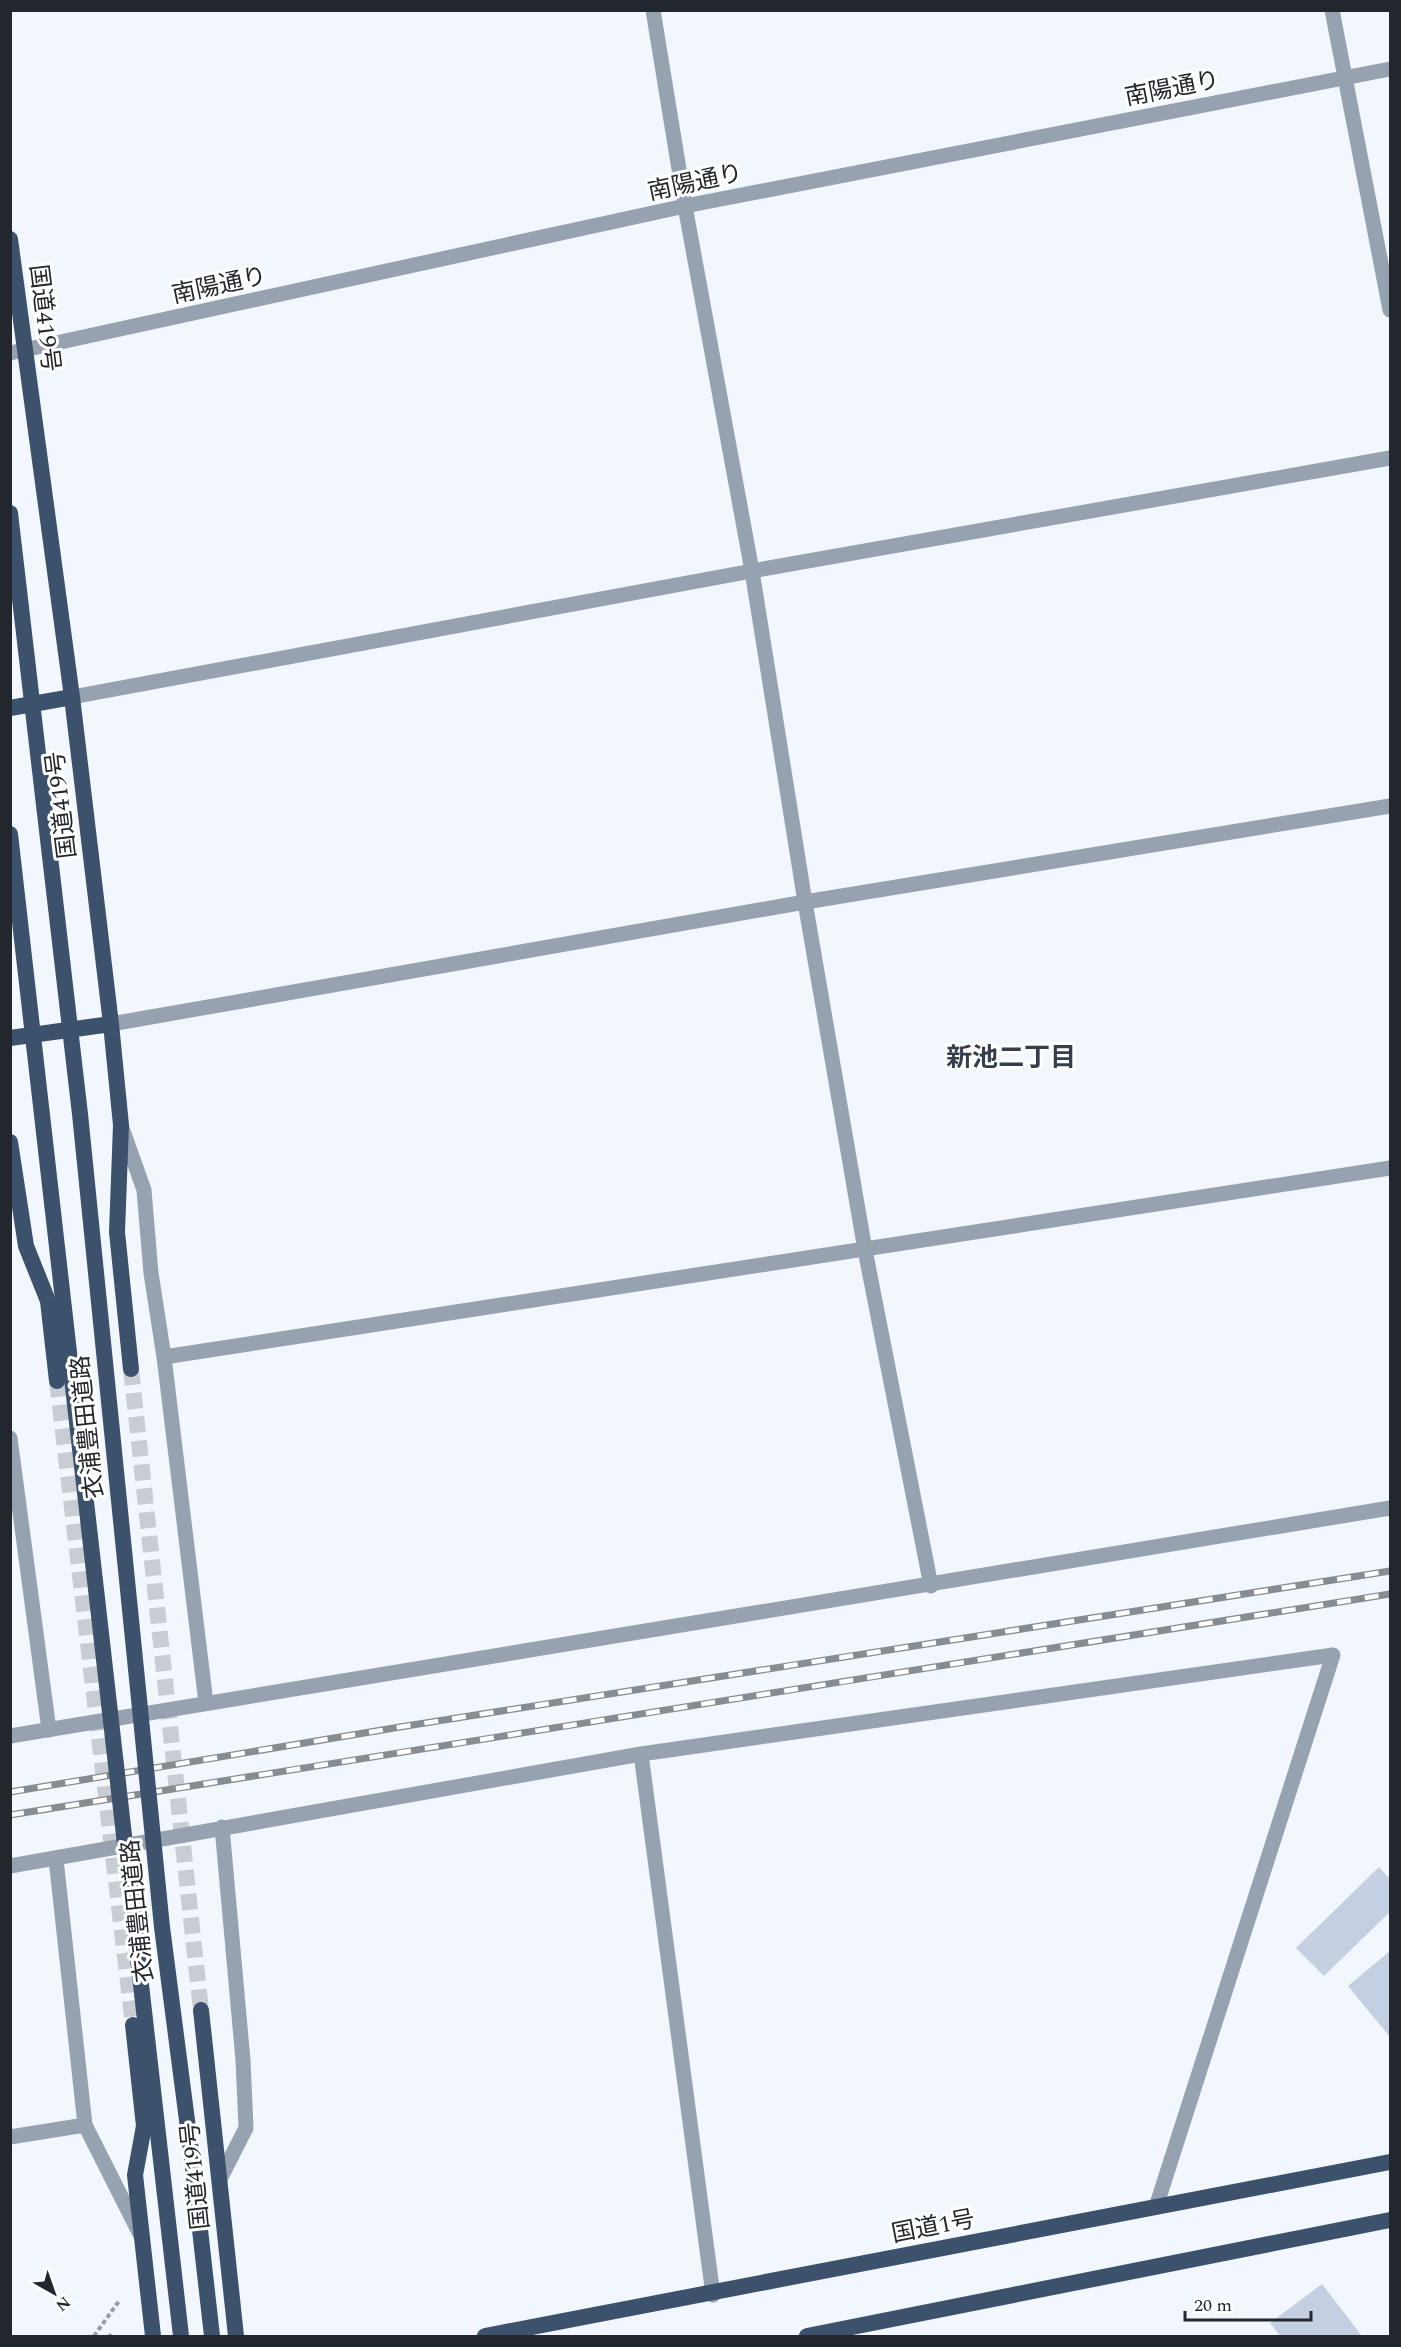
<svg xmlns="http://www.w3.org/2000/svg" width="1401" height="2347" viewBox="0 0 1401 2347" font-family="Spectral,'Noto Sans JP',serif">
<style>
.building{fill:#c4d0e1}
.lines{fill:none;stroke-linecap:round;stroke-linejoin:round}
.trunk-tunnel{stroke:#c8cdd3;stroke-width:16;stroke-dasharray:16 8;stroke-linecap:butt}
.path{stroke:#999ea4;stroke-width:4;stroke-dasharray:4.5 3;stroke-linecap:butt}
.minor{stroke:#97a2b1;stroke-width:15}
.tertiary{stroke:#97a2b1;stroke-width:15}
.trunk{stroke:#3c516c;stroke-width:16}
.rail-casing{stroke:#878c92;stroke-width:7}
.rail{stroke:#fff;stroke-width:4.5;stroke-dasharray:14;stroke-linecap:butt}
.trunk-bridge{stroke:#3c516c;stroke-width:16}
.labels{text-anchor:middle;stroke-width:6;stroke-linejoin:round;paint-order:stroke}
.street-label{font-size:24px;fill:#22272d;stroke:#fff}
.neighbourhood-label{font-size:26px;font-weight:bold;fill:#353f4c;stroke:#fff}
</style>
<rect width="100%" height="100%" fill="#f2f7fd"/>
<path class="building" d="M1379 1867 1390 1879V1912L1324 1976 1296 1948Z
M1390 1951V2037L1348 1986Z
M1322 2284 1362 2336H1280L1270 2323Z"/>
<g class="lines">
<path class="trunk-tunnel" d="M131 1369 201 2010
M57 1381 133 2025"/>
<path class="path" d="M94 2336 119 2301
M110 2336 111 2334"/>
<path class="minor" d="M653 10 685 206 752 571 805 902 865 1250 931 1586
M1332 10 1390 310
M72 697 752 571 1390 458
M111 1024 805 902 1390 806
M122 1128 144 1190 151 1273 164 1357
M10 1438 49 1730
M206 1703 164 1357 1390 1168
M641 1754 713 2295
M10 1866 641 1754 1333 1655 1156 2207
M85 2125 140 2234
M10 2137 85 2125 56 1859
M220 2179 246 2128 243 2060 222 1827"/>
<path class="tertiary" d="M10 353 685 206 1390 69
M10 1736 1390 1508"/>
<path class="trunk" d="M10 239 72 697 111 1024 121 1125 117 1232 131 1369
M10 708 72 697
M10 1038 111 1024
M10 1142 26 1246 48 1301 57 1381
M201 2010 236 2336
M133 2025 144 2126 135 2175 153 2336
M485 2336 1390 2162
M807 2336 1390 2220"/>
<g class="rail-casing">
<path id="rail" d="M10 1792 406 1726 1390 1571
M10 1815 1390 1594"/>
</g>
<use href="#rail" class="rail"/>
<path class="trunk-bridge" d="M10 513 80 1114 162 1927 192 2159 212 2336
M10 834 181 2336"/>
</g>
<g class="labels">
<g class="street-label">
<text transform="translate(1172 88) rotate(-11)" y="8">南陽通り</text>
<text transform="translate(695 182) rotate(-12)" y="8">南陽通り</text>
<text transform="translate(219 285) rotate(-12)" y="8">南陽通り</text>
<text transform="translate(45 318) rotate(83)" y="8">国道419号</text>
<text transform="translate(61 805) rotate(-97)" y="8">国道419号</text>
<text transform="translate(87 1427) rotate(-96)" y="8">衣浦豊田道路</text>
<text transform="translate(137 1911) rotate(-96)" y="8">衣浦豊田道路</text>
<text transform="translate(195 2176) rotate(-96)" y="8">国道419号</text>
<text transform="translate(933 2226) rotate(-11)" y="8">国道1号</text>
</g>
<g class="neighbourhood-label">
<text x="1011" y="1066">新池二丁目</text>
</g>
</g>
<rect width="1401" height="2347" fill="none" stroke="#22272d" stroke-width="24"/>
<g transform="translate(54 2293) rotate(140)" stroke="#ffffff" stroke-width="4.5" paint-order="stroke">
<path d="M0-4.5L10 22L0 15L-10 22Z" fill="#22272d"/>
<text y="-9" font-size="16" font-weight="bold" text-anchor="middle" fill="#22272d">N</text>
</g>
<path d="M1185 2311v9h126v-9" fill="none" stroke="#22272d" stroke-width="3"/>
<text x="1194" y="2311" font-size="18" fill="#22272d" stroke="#ffffff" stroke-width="4.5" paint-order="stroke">20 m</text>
</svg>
